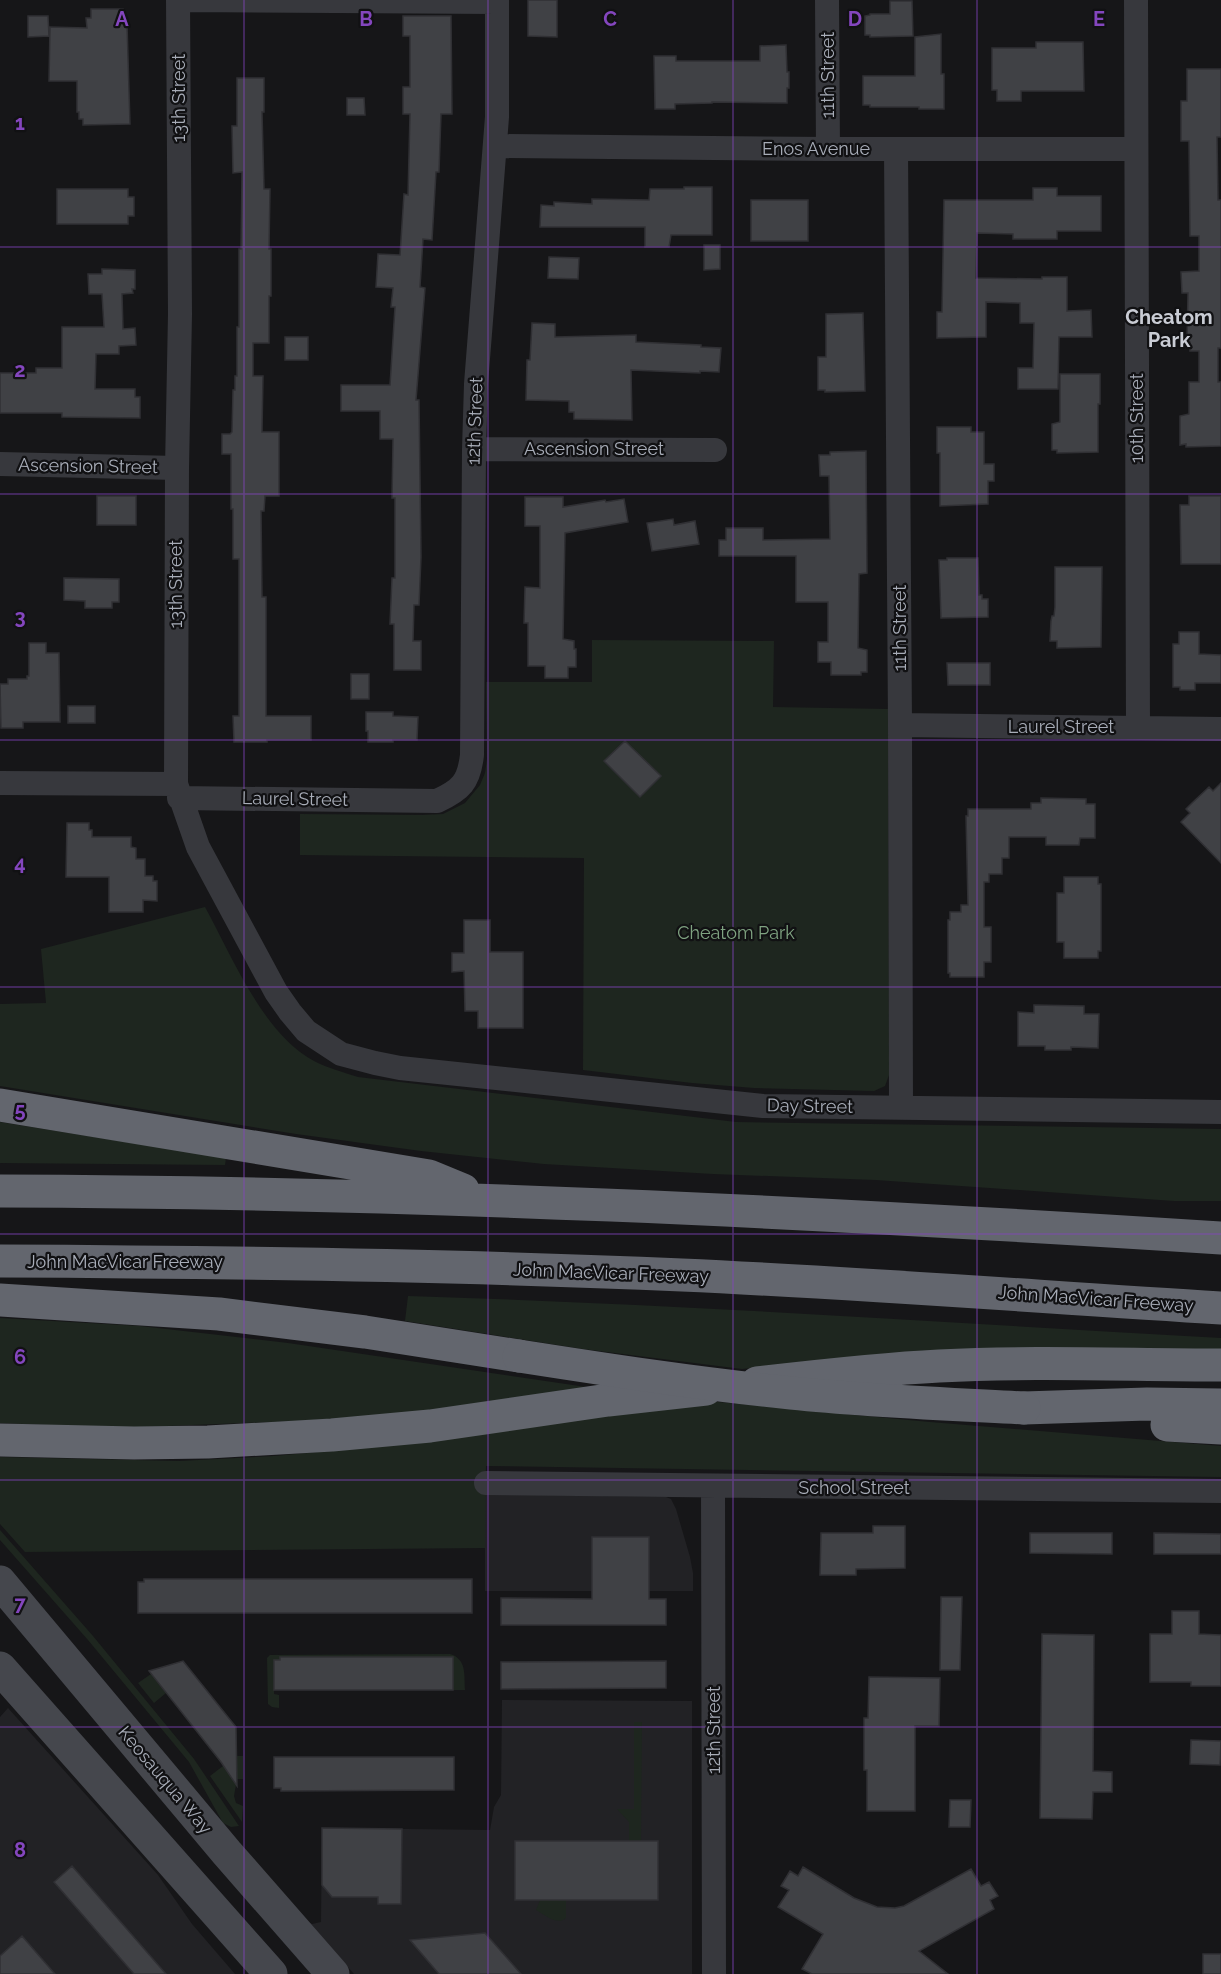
<svg xmlns="http://www.w3.org/2000/svg" width="1221" height="1974" viewBox="0 0 1221 1974" font-family="Raleway,sans-serif">
<style>
.built{fill:#222225}
.green{fill:#1e261f}
.building{fill:#404145;stroke:#303034;stroke-width:1.5}
.lines{fill:none;stroke-linecap:round;stroke-linejoin:round}
.minor{stroke:#37383d;stroke-width:24}
.secondary{stroke:#45474d;stroke-width:33}
.motorway{stroke:#63666e;stroke-width:33}
.motorway-bridge{stroke:#63666e;stroke-width:33}
.grid{fill:none;stroke:#8446be;stroke-width:1.5;stroke-opacity:0.55}
.labels{text-anchor:middle;stroke-width:4.5;stroke-linejoin:round;paint-order:stroke}
.street-label{font-size:18px;fill:#a8adb8;stroke:#111113}
.park-label{font-size:18px;fill:#7fa381;stroke:#111113}
.neighbourhood-label{font-size:20px;font-weight:bold;fill:#c9ccd4;stroke:#111113}
.grid-label{font-size:20px;text-anchor:middle;font-weight:bold;fill:#8446be;stroke:#111113;stroke-width:4.5;stroke-linejoin:round;paint-order:stroke}
</style>
<rect width="100%" height="100%" fill="#161618"/>
<path class="built" d="M485 1494 666 1497 671 1499 676 1509 690 1557 693 1573V1591H485Z
M502 1700 692 1701V1974H354L308 1922 312 1924 321 1922 322 1828 490 1830 494 1807 501 1795Z
M8 1708 158 1875 192 1924 235 1974H0V1717Z"/>
<path class="green" d="M592 640 774 641 773 707 888 709 889 1075 885 1086 874 1091 754 1088 692 1083 583 1070 584 858 300 855V814L422 815 443 814 465 803 480 785 485 773 487 759 486 682H592Z
M205 907C232 956 263 1034 314 1061 327 1068 343 1072 358 1077L736 1122 1221 1129V1201H1174L876 1180 713 1174 544 1164 421 1151 296 1134 0 1086V1004L46 1003 41 949Z
M0 1122 226 1158 225 1165 0 1163Z
M408 1296C679 1304 950 1323 1221 1338V1352L807 1362 742 1369 583 1349 405 1321Z
M0 1318 140 1326 288 1343 593 1388 440 1412 298 1421 116 1428 0 1423Z
M707 1401 930 1422 1221 1446V1477L486 1466 485 1548 25 1552 0 1524V1457L179 1461 274 1456 393 1445Z
M0 1530 93 1636 194 1759 239 1826 231 1827 223 1823 189 1762 88 1640 0 1540Z
M450 1654C467 1659 464 1675 465 1690H453L452 1657H436V1659H431L430 1657H281L280 1660H274V1694L279 1695V1708L272 1707 268 1704 267 1658 270 1655Z
M151 1674 166 1693 154 1703 138 1683Z
M634 1722H642L641 1841H629V1822L617 1809H634Z
M236 1756H243V1779H237L234 1796 236 1803 243 1806 242 1822 210 1776Z
M540 1900H566V1918C557 1926 545 1915 536 1910Z"/>
<path class="building" d="M528 0H557V37L528 36Z
M890 1H912L913 36 870 37V35H865V16L870 15V14H890Z
M91 9H123V24H127L130 124 83 125V119H79V112H77V81H49L50 27 87 28 86 18H91Z
M28 16H48L49 36 28 37Z
M403 16H451L452 114H441L439 172H436L432 240 423 239 420 287 425 288 416 400H419L421 557 419 605H414L413 641H421V670H394V624H390L392 578H395V498H392L393 439H380V411H341V385H390L395 307H391L393 288 376 287 378 254 400 255 404 194 408 195 410 114H403V87H410V36H403Z
M941 34V74H944V109H919V107H870V105H863V76H915V37Z
M1036 42H1083L1084 91H1021V101H997V90H992V48H1036Z
M786 45 787 72H789V88H787V103L712 102V103L675 104V109H655L654 56H676V61H760V46Z
M1187 69H1221V137H1217L1218 200H1221V348H1218V382H1221V446L1186 447V444L1180 445V416L1189 414V382H1199V351H1190V342H1187L1188 293H1182L1181 272 1199 271V236H1190L1189 141H1181V101H1187Z
M237 78H264V112H262L264 189H270L269 249H271V296H269V343H253V376H263L262 432H279V496H265L264 511H261L262 597H266V716H311V740H267V742H234L233 716H239V559H233V509H231V454H222V434H230L232 432 233 390H235V376H237V327H239V249H241L242 172 233 173 232 126H237Z
M347 98H364L365 115H347Z
M684 187H712V235H671L669 247H645V227H540L541 205 554 206V202L592 204V199L649 200 650 189H684Z
M1033 188H1057V196H1101V231H1057V239H1013V234L977 233 976 278 1042 279V277H1067V311L1091 310 1092 337H1059L1058 389H1018V368H1033L1034 323H1020V303L986 302V337L937 338V312H942L944 200H1033Z
M57 189H128V197H134V216H128V224H57Z
M751 200H808V241H751Z
M704 245H720V269L704 270Z
M549 257 579 258 578 279 548 278Z
M102 269 135 270V289H132L133 293 122 294 123 329 135 328 136 345 119 346V354H96L95 389H135V397H140V418L62 417V413H0V373H36V368H62V327H104L102 294H89L88 274H102Z
M863 313 865 391 825 392V390H818V357H826V314Z
M532 323 555 324V337L636 335V342L701 345V347L721 348 719 372 700 371V373L631 370 632 420 574 419V412H569V401L526 400 527 360H530Z
M285 337H308V360H285Z
M1060 374H1100V404H1098V452L1057 453V450H1052V424L1060 422Z
M937 427H971V432H984V464H994V481H988V504L940 506V453H937Z
M866 451 867 573 859 574 858 648 867 650V672H861V675H831V662H818V642H828V602H796V556H719V540H726V528H763V540L830 539 829 476H820L819 455H830V452Z
M97 496H136V525H97Z
M1189 496H1221V564H1181L1180 505H1189Z
M525 497H563V507L605 500 606 502 624 499 628 522 565 533 563 639 574 641V649H576V667H568V678H545V666H528V623H524L525 587 540 588V526H525Z
M673 519 674 525 695 521 699 544 652 551 647 523Z
M947 558H978L979 595H982V599H988V617L941 618 939 560H947Z
M1055 567H1102L1101 647 1057 648V641H1050L1051 621 1052 616H1054L1055 607Z
M64 578 119 579V602H112V608H85V601L64 600Z
M1179 632H1199V654L1221 655V683H1195V690H1180V687H1173V644H1179Z
M29 643H46V653H59L60 722H23V728H1L0 684H8V679H27V676H29Z
M947 663H990V685H948Z
M351 674H369V699H351Z
M68 706H95V723H68Z
M366 712H393V716L418 717 417 740H393V742H368V731H366Z
M625 741 661 776 640 797 604 761Z
M1221 783V863L1181 822 1190 813 1186 809 1192 803 1209 787 1213 791Z
M1041 798 1086 799V804H1095V838H1080L1079 845H1046V837H1009V858H1002V874H989V882H984V927H991V962H984V977H950V973H948V920H950V912H961V905H968L966 816H968V809H1031V803H1041Z
M67 823H89V830H92V837H131V847L136 848V859H145V876H153V881H157V901L143 900V912H109V877H66Z
M1064 877H1098V884H1101V951H1098V958H1064V942H1057V893H1064Z
M464 920H490V952H523V1028H478V1011H465L464 971 452 972V953H464Z
M1034 1005 1084 1006V1014H1099L1098 1048 1071 1047V1050H1045V1046H1018V1012L1034 1013Z
M873 1526H905V1568L856 1569V1575H820L821 1533H873Z
M1030 1533H1112V1554L1030 1553Z
M1154 1533 1221 1534V1554H1154Z
M592 1537H649V1599H666V1625H501V1598L592 1599Z
M144 1579H472V1613H138V1582H144Z
M941 1597H962L960 1670H940Z
M1172 1611H1199V1634L1221 1635V1686H1191V1682H1150V1634H1172Z
M1042 1634 1094 1635 1093 1771 1112 1772V1792H1093L1092 1819 1040 1818Z
M280 1657H453V1690H274V1660H280Z
M183 1661 236 1727 237 1786 221 1762 149 1671Z
M666 1661V1688L501 1689V1662Z
M869 1677 940 1678 939 1726H915V1811H867V1770H864V1718H868Z
M1191 1740 1221 1741 1220 1765 1190 1764Z
M274 1757H454V1790L281 1791V1788H274Z
M950 1800H971L970 1827H949Z
M322 1828 402 1829 401 1904H378V1897H332L322 1885Z
M515 1841H658V1900H515Z
M72 1866 166 1974H134L54 1882Z
M803 1867 854 1898 877 1907 895 1908 904 1906 971 1869 981 1886 989 1882 998 1896 990 1900 994 1909 919 1951 948 1974H812L802 1969 823 1934 778 1907 789 1890 781 1886 790 1871 798 1876Z
M485 1933 521 1974H439L410 1940Z
M22 1936 55 1974H0V1956Z
M1203 1954H1221V1974H1203Z"/>
<g class="lines">
<path class="minor" d="M178 0 180 314 177 468 176 784 198 847 276 992 290 1012 306 1031 341 1054 375 1063 400 1068 763 1106 1221 1112
M189 0 497 2
M827 0 828 149
M1136 0 1138 727
M495 146 828 149H1136
M896 149 900 725 901 1107
M474 449 715 450
M0 464 177 468
M900 725 1221 729
M0 783 176 784
M179 798 437 801C461 790 469 782 472 755L474 449 476 384 497 117V0
M486 1483 1221 1491
M713 1487 714 1974"/>
<path class="secondary" d="M0 1582 227 1853 333 1974
M0 1668 271 1974"/>
<path class="motorway" d="M0 1105 429 1176 463 1190
M0 1191C407 1192 815 1212 1221 1238
M0 1261C227 1262 455 1265 682 1275 862 1283 1041 1297 1221 1308
M0 1300 219 1314 365 1332 519 1356
M757 1383C818 1376 878 1369 939 1366 1033 1361 1127 1365 1221 1365
M1024 1408 1147 1404 1221 1405
M1167 1425 1221 1428
M0 1440 134 1443 208 1442 332 1435 430 1426 608 1400 706 1389"/>
<path class="motorway-bridge" d="M519 1356C609 1370 700 1384 791 1393 868 1401 946 1404 1024 1408"/>
</g>
<path class="grid" d="M244 0V1974M488 0V1974M733 0V1974M977 0V1974M0 247H1221M0 494H1221M0 740H1221M0 987H1221M0 1234H1221M0 1480H1221M0 1727H1221"/>
<g class="labels">
<g class="street-label">
<text transform="translate(828 75) rotate(-90)" y="6">11th Street</text>
<text transform="translate(179 98) rotate(-90)" y="6">13th Street</text>
<text x="816" y="155">Enos Avenue</text>
<text transform="translate(1137 418) rotate(-90)" y="6">10th Street</text>
<text transform="translate(475 421) rotate(-88)" y="6">12th Street</text>
<text x="594" y="455">Ascension Street</text>
<text transform="translate(88 466) rotate(1)" y="6">Ascension Street</text>
<text transform="translate(176 584) rotate(-90)" y="6">13th Street</text>
<text transform="translate(900 628) rotate(-90)" y="6">11th Street</text>
<text x="1061" y="733">Laurel Street</text>
<text transform="translate(295 799) rotate(1)" y="6">Laurel Street</text>
<text transform="translate(810 1106) rotate(1)" y="6">Day Street</text>
<text x="125" y="1268">John MacVicar Freeway</text>
<text transform="translate(611 1273) rotate(2)" y="6">John MacVicar Freeway</text>
<text transform="translate(1096 1299) rotate(4)" y="6">John MacVicar Freeway</text>
<text x="854" y="1494">School Street</text>
<text transform="translate(714 1730) rotate(-90)" y="6">12th Street</text>
<text transform="translate(165 1780) rotate(50)" y="6">Keosauqua Way</text>
</g>
<g class="park-label">
<text x="736" y="939">Cheatom Park</text>
</g>
<g class="neighbourhood-label">
<text x="1169" y="324">Cheatom<tspan x="1169" dy="23">Park</tspan></text>
</g>
</g>
<g class="grid-label">
<text x="122" y="26">A</text>
<text x="366" y="26">B</text>
<text x="610" y="26">C</text>
<text x="855" y="26">D</text>
<text x="1099" y="26">E</text>
<text x="20" y="130">1</text>
<text x="20" y="377">2</text>
<text x="20" y="624">3</text>
<text x="20" y="870">4</text>
<text x="20" y="1117">5</text>
<text x="20" y="1364">6</text>
<text x="20" y="1611">7</text>
<text x="20" y="1857">8</text>
</g>
</svg>
